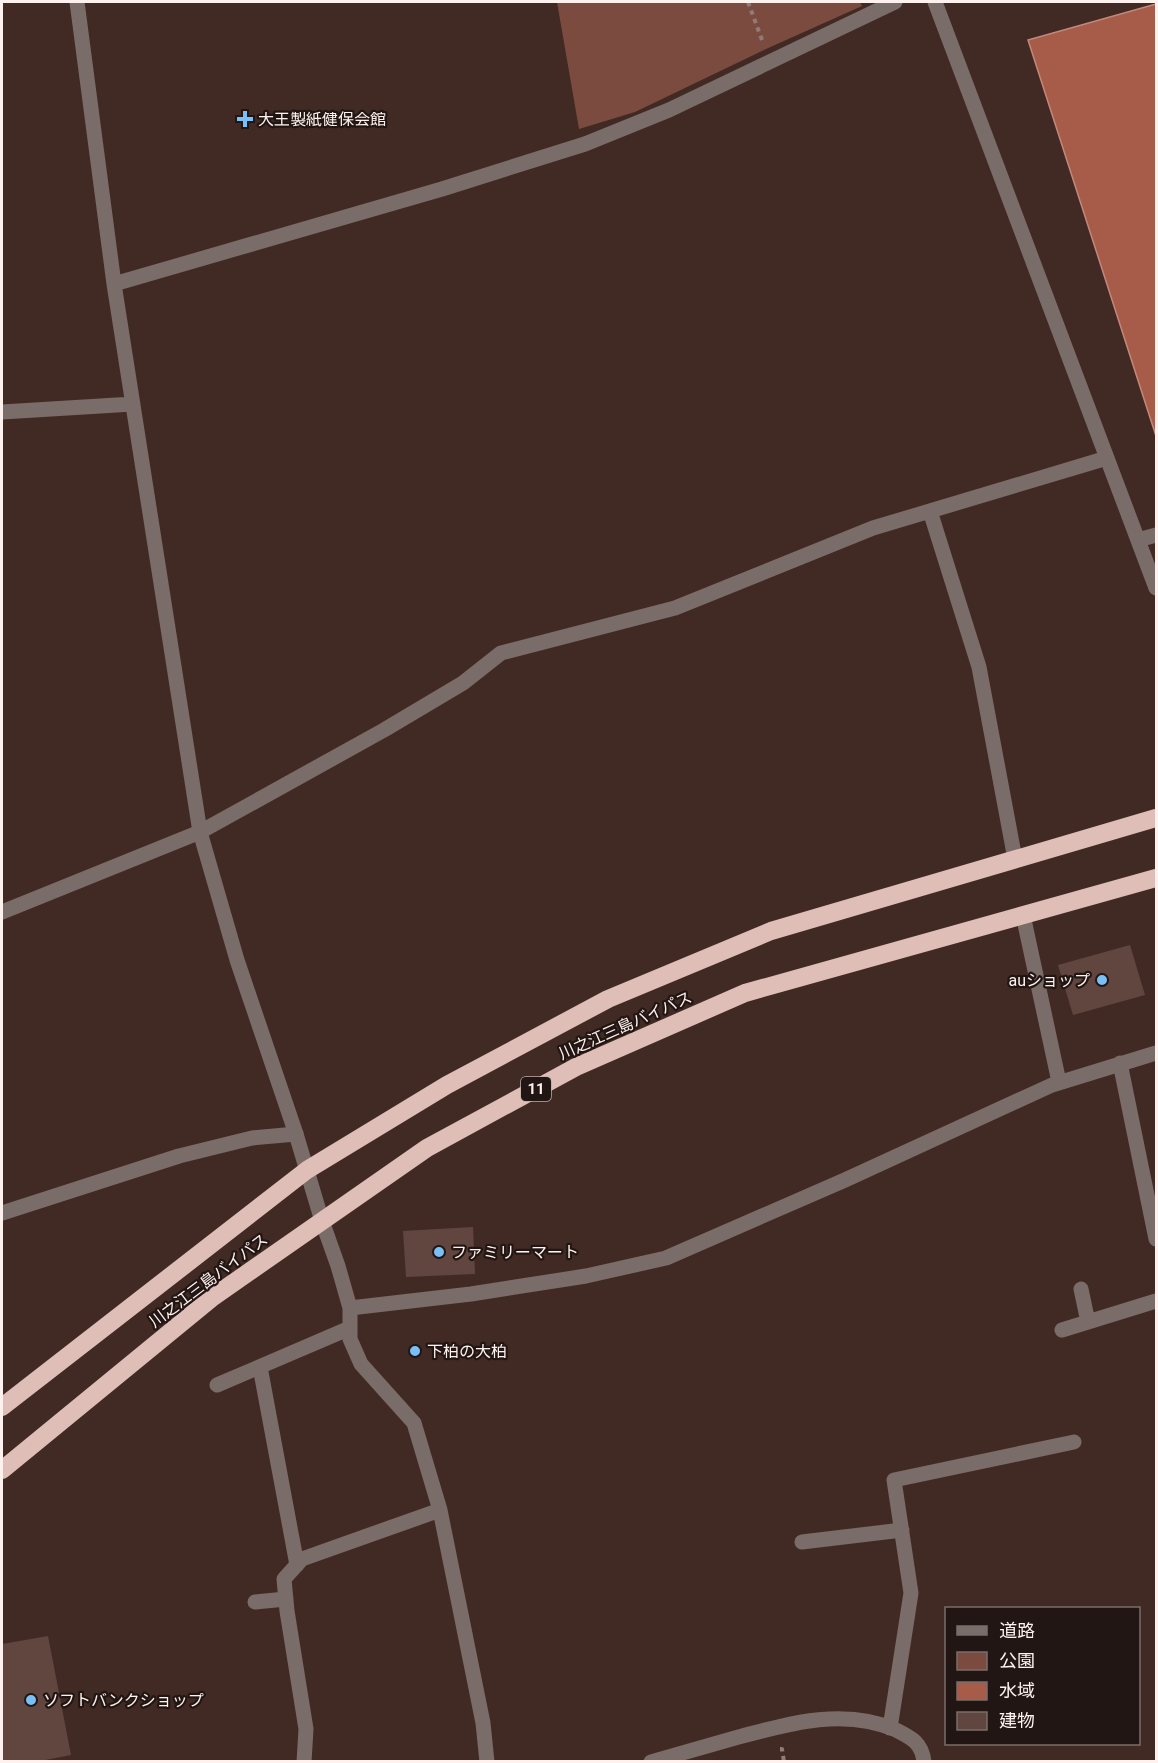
<svg xmlns="http://www.w3.org/2000/svg" width="1158" height="1763" viewBox="0 0 1158 1763" font-family="Roboto,'Noto Sans JP',sans-serif">
<style>
.green{fill:#7b4b40}
.water{fill:#a75c4a;stroke:#c1897b;stroke-width:1.5}
.building{fill:#61463f}
.lines{fill:none;stroke-linecap:round;stroke-linejoin:round}
.path{stroke:#907c77;stroke-width:4;stroke-dasharray:4.5 4.5;stroke-linecap:butt}
.lane{stroke:#7a6c69;stroke-width:15}
.street{stroke:#7a6c69;stroke-width:15}
.highway{stroke:#debeb6;stroke-width:18}
.poi-dot{fill:#79bff8;stroke:#211613;stroke-width:2}
.labels{text-anchor:middle;stroke-width:4.5;stroke-linejoin:round;paint-order:stroke}
.shield{fill:#211613;stroke:#bcafac;stroke-width:1.5}
.shield-label{font-size:15px;font-weight:bold;fill:#fff1ee}
.poi-label{font-size:16px;fill:#fff1ee;stroke:#211613;text-anchor:start}
.street-label{font-size:16px;fill:#fff1ee;stroke:#211613}
</style>
<rect width="100%" height="100%" fill="#422a24"/>
<path class="green" d="M557 2H860L862 6 766 49 635 112 579 129Z"/>
<path class="water" d="M1156 4V436L1028 40Z"/>
<path class="building" d="M1130 945 1145 995 1073 1015 1058 965Z
M473 1227 475 1274 406 1277 403 1231Z
M48 1636 71 1755 35 1762H2V1644Z"/>
<g class="lines">
<path class="path" d="M748 2 762 40
M780 1749H782L784 1762"/>
<path class="lane" d="M2 1213 179 1156 252 1138 296 1134"/>
<path class="street" d="M77 2 114 284 200 832 237 960 296 1134 322 1221 338 1266 350 1308V1339L361 1364 414 1423 440 1510 483 1723 487 1762
M935 2 1156 588
M114 284 442 189 585 144 669 110 895 2
M2 412 133 404
M930 511 979 667 1015 859
M1138 540 1156 535
M2 912 200 832 384 730 463 683 501 653 675 608 873 528 1107 458
M1023 915 1059 1082
M1120 1063 1156 1239
M1081 1289 1088 1322
M350 1308 471 1294 586 1276 666 1258 845 1180 1052 1085 1156 1053
M1062 1330 1156 1301
M260 1367 297 1565
M217 1385 350 1328
M802 1542 902 1530
M255 1602 286 1599
M890 1728 911 1593 894 1480 1074 1442
M304 1762 306 1729 287 1611 284 1579 302 1559 440 1510
M651 1762C679 1754 707 1746 735 1738 787 1724 844 1707 896 1730 912 1738 922 1743 924 1762"/>
<path class="highway" d="M2 1407 307 1170 447 1085 608 999 771 931 1156 818
M2 1470 213 1297 427 1148 576 1067 745 993 1156 878"/>
</g>
<g class="poi-dot">
<path d="M242 110h6v6h6v6h-6v6h-6v-6h-6v-6h6z"/>
<circle cx="1102" cy="980" r="6"/>
<circle cx="439" cy="1252" r="6"/>
<circle cx="415" cy="1351" r="6"/>
<circle cx="31" cy="1700" r="6"/>
</g>
<g class="labels">
<rect class="shield" x="521" y="1077" width="30" height="24" rx="4.5"/>
<g class="shield-label">
<text x="536" y="1094">11</text>
</g>
<g class="poi-label">
<text x="258" y="125">大王製紙健保会館</text>
<text x="1090" y="986" text-anchor="end">auショップ</text>
<text x="451" y="1258">ファミリーマート</text>
<text x="427" y="1357">下柏の大柏</text>
<text x="43" y="1706">ソフトバンクショップ</text>
</g>
<g class="street-label">
<text transform="translate(625 1025) rotate(-24)" y="6">川之江三島バイパス</text>
<text transform="translate(208 1280) rotate(-37)" y="6">川之江三島バイパス</text>
</g>
</g>
<rect width="1158" height="1763" fill="none" stroke="#fff1ee" stroke-width="6"/>
<rect x="945" y="1607" width="195" height="138" fill="#211613" stroke="#7a6e6b" stroke-width="1.5"/>
<rect x="957" y="1626" width="30" height="9" fill="#7a6c69" stroke="#7a6e6b" stroke-width="1.5"/>
<text x="999" y="1637" font-size="18" fill="#fff1ee">道路</text>
<rect x="957" y="1652" width="30" height="18" fill="#7b4b40" stroke="#7a6e6b" stroke-width="1.5"/>
<text x="999" y="1667" font-size="18" fill="#fff1ee">公園</text>
<rect x="957" y="1682" width="30" height="18" fill="#a75c4a" stroke="#7a6e6b" stroke-width="1.5"/>
<text x="999" y="1697" font-size="18" fill="#fff1ee">水域</text>
<rect x="957" y="1712" width="30" height="18" fill="#61463f" stroke="#7a6e6b" stroke-width="1.5"/>
<text x="999" y="1727" font-size="18" fill="#fff1ee">建物</text>
</svg>
